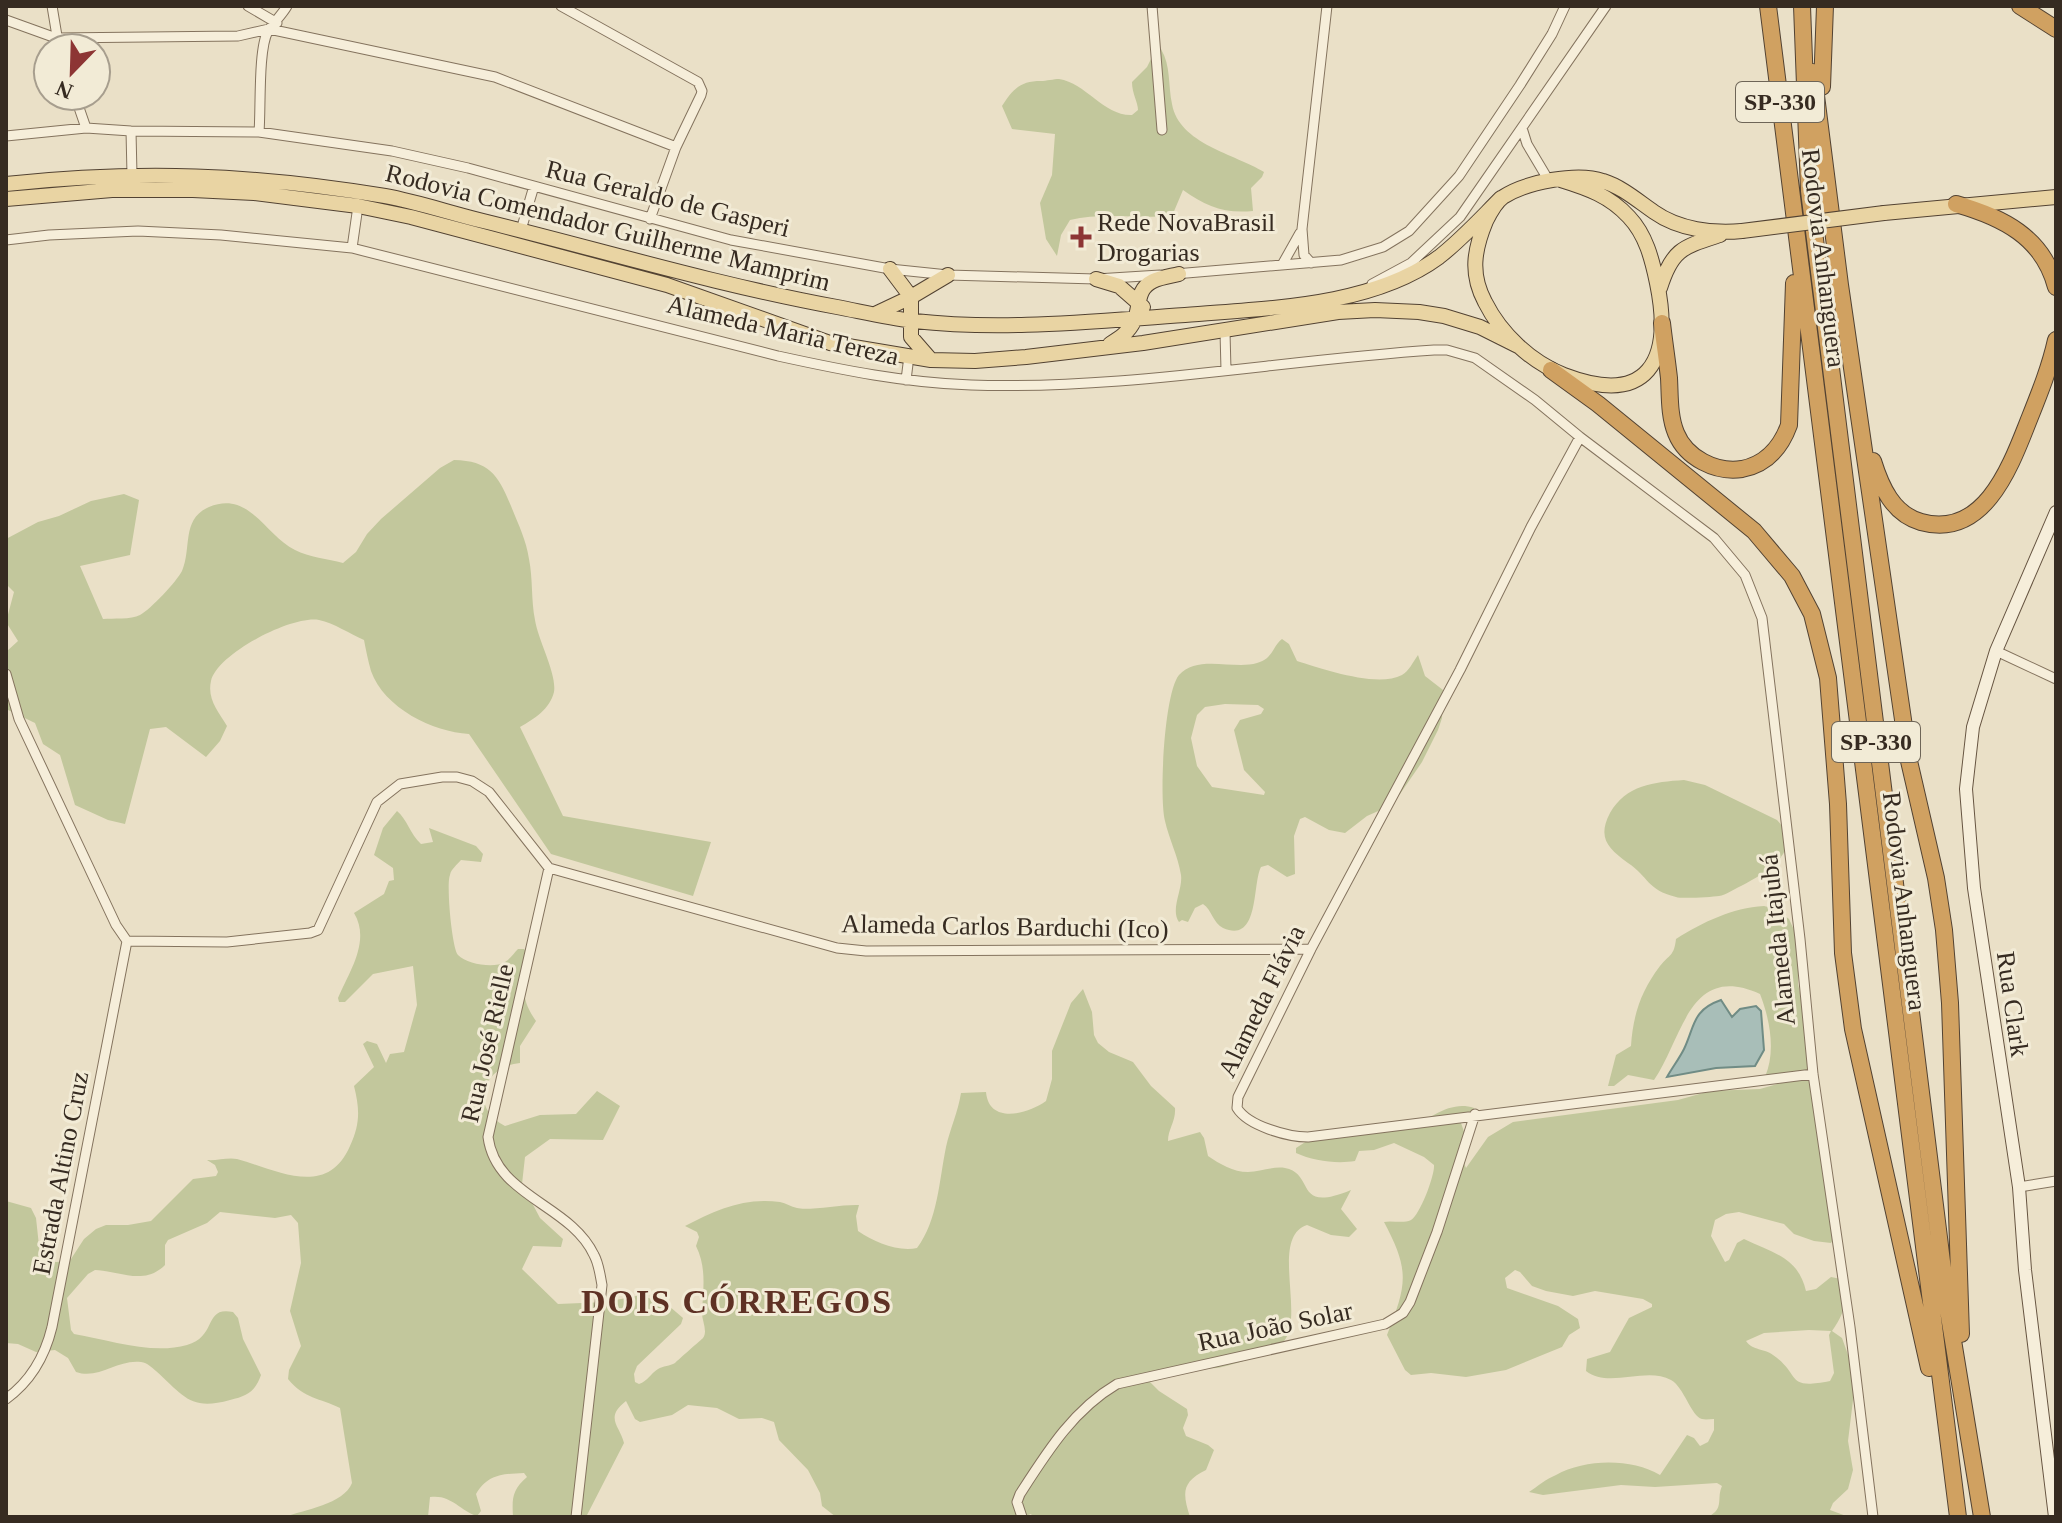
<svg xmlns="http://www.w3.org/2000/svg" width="2062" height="1523" viewBox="0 0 2062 1523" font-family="'Times New Roman',serif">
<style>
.green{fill:#c2c79c;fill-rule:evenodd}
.water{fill:#a8beb8;stroke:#708c85;stroke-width:2}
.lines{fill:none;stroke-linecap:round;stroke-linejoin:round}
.street-casing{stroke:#84735e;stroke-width:11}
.secondary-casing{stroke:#665441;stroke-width:14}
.primary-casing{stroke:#524232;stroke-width:16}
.highway-casing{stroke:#524232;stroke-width:18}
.street{stroke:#f6eeda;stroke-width:9}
.secondary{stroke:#f6eeda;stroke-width:12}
.primary{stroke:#e9d4a3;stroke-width:14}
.highway{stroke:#d0a161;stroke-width:16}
.primary-bridge-casing{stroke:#524232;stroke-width:16;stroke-linecap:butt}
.primary-bridge{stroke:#e9d4a3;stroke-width:14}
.poi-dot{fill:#8d3534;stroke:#f2ebd6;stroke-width:3}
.labels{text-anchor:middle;stroke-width:6;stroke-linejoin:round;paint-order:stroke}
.shield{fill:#f2ebd6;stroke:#6e6557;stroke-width:2}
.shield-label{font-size:24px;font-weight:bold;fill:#362b21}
.street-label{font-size:26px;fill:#362b21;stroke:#f2ebd6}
.poi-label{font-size:26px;fill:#362b21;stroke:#f2ebd6;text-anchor:start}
.district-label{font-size:34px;font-weight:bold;letter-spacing:2px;fill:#5e3124;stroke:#f2ebd6}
</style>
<rect width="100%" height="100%" fill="#eae0c7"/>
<path class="green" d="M1161 49C1171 66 1168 85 1172 104 1179 144 1235 154 1264 172L1262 177 1251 188 1253 211C1224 214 1206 206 1183 190L1172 216C1138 219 1103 212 1070 220L1061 235 1057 256 1046 239 1040 203 1052 175 1055 134 1012 129 1002 106C1013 89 1020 81 1041 81 1046 81 1054 79 1059 79 1086 83 1104 116 1132 115L1138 110C1138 102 1132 94 1132 82L1147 67 1155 51Z
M454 460C490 461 498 475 511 506 518 524 526 539 529 559 533 579 531 600 535 620 538 640 557 674 554 692 550 709 534 719 520 727L563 816 711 842 693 896 551 854 469 734C433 732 384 708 371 671 368 661 366 650 364 640 350 634 334 623 319 620 292 615 217 654 211 681 207 699 218 711 227 726L220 741 206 757 166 727 150 729 125 824 108 820 75 805 60 755 43 744 35 723 6 709V652L18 641 6 622 14 592 6 584V539L38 522 59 516 91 501 124 494 139 500 130 555 80 566 103 619C113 618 131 620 140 615 150 610 177 581 182 571 192 548 181 519 209 507 249 490 265 535 295 550 309 557 328 559 343 563L356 552 367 534 381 519 440 468Z
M1282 639 1289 644 1297 661C1323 669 1377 688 1402 675 1409 671 1413 662 1418 655L1425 676 1443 690 1442 718 1438 730 1422 762 1400 794 1385 808 1367 816 1345 833 1329 830 1305 817 1300 819 1294 836 1295 874 1287 877 1268 865 1261 867C1252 884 1260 944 1223 928 1213 923 1212 910 1203 904L1195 908 1188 922 1182 920 1179 922C1170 909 1183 890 1181 875 1178 856 1169 839 1165 821 1159 798 1164 693 1179 675 1197 654 1234 670 1257 663 1273 659 1272 647 1282 639ZM1225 704 1258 705 1264 709 1261 714 1240 720 1234 730 1244 770 1265 792 1264 795 1212 787 1197 766 1191 738 1197 715 1205 707Z
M1684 780 1705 785 1777 820C1806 851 1765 873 1741 886 1734 889 1726 895 1719 896 1712 897 1681 899 1676 897 1647 890 1649 877 1628 863 1608 848 1597 838 1610 813 1626 785 1654 782 1684 780Z
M397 811C407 819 410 834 421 844L433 842 429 828 476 846 483 854 481 862 461 860C457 865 451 869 450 875 446 884 452 949 458 955 467 964 494 969 505 962 510 959 514 953 518 949H524L529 956C525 986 518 995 536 1021L520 1046V1063C482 1067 469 1108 505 1126L540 1115 576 1114 597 1091 620 1106 603 1140 550 1139 525 1157 522 1184 540 1218 563 1239 561 1247 533 1246 522 1269 558 1304 606 1302 641 1295 669 1306 683 1318 681 1324 637 1366 634 1374 635 1382 639 1384C648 1381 650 1374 658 1369 663 1366 670 1366 675 1363 678 1360 702 1339 703 1338 708 1331 702 1321 702 1313 703 1290 707 1268 696 1246L699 1237 697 1232 685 1226C715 1210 745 1197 780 1202 786 1203 791 1207 797 1208 808 1211 843 1204 859 1205L856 1216 858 1231C874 1242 898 1252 917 1248 938 1220 939 1181 946 1147 950 1129 958 1112 961 1093L986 1092C989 1124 1026 1115 1046 1101L1052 1079V1051L1071 1003 1083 989 1092 1012 1094 1035 1098 1043 1109 1052 1133 1062 1151 1086 1175 1108C1176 1121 1168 1129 1168 1141L1200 1132 1204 1138 1208 1156C1220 1164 1233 1172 1248 1172 1260 1172 1273 1166 1285 1168 1316 1174 1293 1214 1351 1190L1341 1209 1357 1229 1349 1237 1331 1235 1307 1225C1270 1237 1305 1316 1284 1341 1275 1352 1231 1366 1216 1368 1208 1369 1199 1368 1191 1368 1177 1370 1162 1377 1149 1381L1159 1391 1187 1409 1188 1415 1183 1428 1186 1436 1208 1445 1214 1450 1206 1470C1182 1482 1182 1492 1190 1517H1033L1031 1514 1022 1517H836L822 1506 820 1493 808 1470 779 1440 774 1422 762 1418 739 1419 717 1408 688 1405 672 1415 640 1422 635 1419 626 1401C604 1418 620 1426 624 1443L586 1517H513C512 1498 512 1490 527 1477L524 1473C503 1474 488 1474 476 1494L481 1511 477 1516C459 1510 451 1494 430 1497L428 1517H284C304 1510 344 1504 352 1483L340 1408C320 1398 304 1399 288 1379L289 1370 301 1346 290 1311 301 1263 298 1223 291 1215 275 1218 220 1212 207 1223 168 1240 165 1245V1265C144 1286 120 1271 95 1270L88 1274 67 1298 71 1330 74 1334C110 1340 152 1355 187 1345 218 1336 203 1306 233 1312L238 1318 243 1339 261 1375C255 1392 247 1396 230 1400 190 1411 184 1396 156 1371 151 1367 148 1363 141 1362 117 1359 99 1380 76 1372L68 1358 55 1350 36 1352 18 1344 6 1343V1201L31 1208 36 1218 40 1255C50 1264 58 1263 71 1259L84 1239 96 1229 106 1225H128L151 1221 193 1179 216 1176 218 1172 215 1165 207 1160C216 1161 228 1157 237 1159 277 1170 327 1199 350 1146 360 1124 360 1110 354 1086L374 1067 363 1044 367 1041 377 1044 386 1063 390 1054 404 1052 417 1005 413 966 373 974 345 1002H339L338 998C349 972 371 941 354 913L384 894 389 881 394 880 393 868 374 855 383 828Z
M1764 906 1776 909 1789 919 1794 930 1798 955V984L1806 1020 1807 1064 1819 1117 1835 1236 1831 1243 1814 1241 1794 1234 1784 1224 1739 1212 1726 1214 1715 1220 1711 1236 1725 1262 1729 1260 1737 1243 1744 1239C1773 1253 1798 1257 1806 1291L1816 1289 1831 1277 1841 1279C1847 1302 1846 1311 1832 1331L1842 1338 1852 1366 1854 1392 1848 1441 1853 1470 1848 1489 1833 1503 1830 1510 1849 1517H1708C1725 1508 1716 1499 1722 1486L1717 1483 1655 1487 1621 1485 1543 1495 1529 1492C1538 1486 1546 1479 1556 1475 1585 1459 1631 1458 1660 1475L1687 1435 1694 1438 1700 1446 1708 1442 1714 1430V1419C1710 1419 1706 1420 1702 1419 1691 1416 1684 1387 1671 1380 1646 1366 1609 1389 1586 1371L1587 1359 1610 1352 1629 1318 1652 1307V1304L1643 1299 1595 1291 1573 1296 1546 1291 1532 1286 1520 1272 1515 1270 1505 1278 1507 1288 1558 1306 1578 1319 1580 1328 1569 1335 1562 1347 1506 1370 1466 1377 1431 1373 1411 1375 1405 1370 1387 1335C1407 1284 1410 1271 1384 1222 1392 1220 1403 1224 1411 1220 1420 1215 1435 1175 1434 1165L1424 1157 1394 1143 1374 1150 1359 1151 1355 1161C1337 1164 1313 1161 1296 1153V1148L1310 1139 1379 1123 1410 1128C1430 1119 1450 1100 1474 1108V1112L1461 1123 1467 1140 1464 1163 1466 1168 1488 1137 1513 1122 1678 1100 1710 1091 1760 1089 1781 1083 1782 1081 1765 1077C1776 1051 1770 1020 1760 994 1689 962 1683 1038 1654 1080L1628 1075 1614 1086H1608L1616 1055 1631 1046C1633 1015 1641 991 1660 966 1670 954 1674 956 1676 939 1703 922 1732 908 1764 906ZM1809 1330 1831 1331 1829 1335 1834 1373 1830 1381C1784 1390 1802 1375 1773 1355 1764 1348 1753 1351 1746 1341L1764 1333Z"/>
<path class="water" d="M1721 1000 1732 1017 1740 1009 1756 1006 1761 1011 1764 1050 1755 1066 1716 1068 1667 1077C1672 1068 1679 1059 1684 1049 1695 1026 1692 1010 1721 1000Z"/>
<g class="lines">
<g class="street-casing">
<path id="street" d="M52 6 59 48
M248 6 277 23
M561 6 698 82 702 91 701 95 676 147 650 219
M1152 6 1162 130
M6 20 56 38 238 36 269 29 495 77 676 147
M75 96 86 128
M1522 128 1527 144 1549 181
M131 131 132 175
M259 132C261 109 258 49 268 31 273 23 282 15 287 6
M6 136 86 128 131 131 259 132 392 151 468 168 731 240 890 269 948 275 1096 279 1160 275
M521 230 534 186
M6 240 49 235 138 231 221 235 352 248 778 356C842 370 906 383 971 385 1126 390 1280 360 1434 350H1447L1475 358 1535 400 1580 437 1714 538 1745 575 1762 618 1800 939 1813 1074 1850 1327 1873 1517
M352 248 358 206
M1311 263 1304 255 1302 229 1327 6
M1282 265 1300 233
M1175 274 1341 260 1383 247 1409 231 1459 176 1520 85 1552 34 1565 6
M1372 284 1411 263 1460 217 1606 6
M1225 332 1226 370
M906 380 909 356
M1580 437 1531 527 1460 670 1311 949 1238 1097 1237 1108C1248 1126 1288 1137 1308 1137L1813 1074
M1996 651 2056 679
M6 674 19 719 116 925 127 941
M549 868 488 1137C496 1197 570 1204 594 1255 599 1264 600 1275 602 1285L576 1517
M127 941 227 942 310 933 318 930 377 802 400 784 442 777H457L472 781 489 792 549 868 837 948 866 951 1311 949
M2019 1187 2056 1181
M6 1399C31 1381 45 1356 52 1327L127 941
M1022 1517 1017 1502 1020 1494C1047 1452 1073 1410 1117 1384L1385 1324 1403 1313 1410 1302 1437 1232 1475 1114"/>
</g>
<g class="secondary-casing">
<path id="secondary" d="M2055 1517 2025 1270 2019 1187 1974 888 1966 789 1973 727 1996 651 2056 512"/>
</g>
<g class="primary-casing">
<path id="primary" d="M1561 180C1587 188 1610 196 1629 217 1646 235 1652 259 1657 283 1673 361 1648 407 1564 375 1531 362 1501 334 1485 302 1470 274 1474 250 1486 221 1490 213 1496 202 1503 197 1526 182 1577 172 1603 181 1622 187 1638 201 1654 212 1678 229 1713 234 1742 231
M6 184C139 170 253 174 385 196 418 202 450 213 483 221 601 250 717 285 837 307 863 312 888 318 914 321 1004 331 1095 321 1185 315 1267 308 1371 307 1439 257 1461 240 1481 218 1501 198
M6 199 112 190H193L254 193 358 206 411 217 667 285 830 343 931 360 975 361 1026 357 1143 343 1338 312 1375 310 1419 312 1444 316 1480 327 1518 346
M1884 213 2056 197
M890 269 911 297V337L931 360
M1096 279 1119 286 1143 307
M1660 288C1672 249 1683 247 1720 235
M875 314 911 297 948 275
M1110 344C1120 338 1129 332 1134 321 1141 307 1135 290 1153 281 1161 277 1171 276 1179 274"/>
</g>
<g class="highway-casing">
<path id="highway" d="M1768 6 1958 1517
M1802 6 1809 191 1948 1310 1982 1517
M2020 6 2056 29
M1813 72 1840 285 1909 761 1936 878 1944 930 1950 1003 1961 1334
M1822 87 1825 6
M1956 204C2002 217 2043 237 2056 287
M1662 323C1664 341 1667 360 1669 378 1670 396 1669 416 1676 433 1686 458 1716 473 1742 469 1767 464 1781 447 1789 425L1794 283
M1551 370 1598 404 1754 531 1792 576 1812 614 1828 678 1838 804 1843 953 1853 1029 1929 1368
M1873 461C1881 487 1893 514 1921 522 1986 540 2012 462 2030 417 2040 392 2050 367 2056 340"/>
</g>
<use href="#street" class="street"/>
<use href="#secondary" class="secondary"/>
<use href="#primary" class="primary"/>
<use href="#highway" class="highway"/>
<g class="primary-bridge-casing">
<path id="primary-bridge" d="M1742 231 1884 213"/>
</g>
<use href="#primary-bridge" class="primary-bridge"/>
</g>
<path class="poi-dot" d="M1077 225h8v8h8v8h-8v8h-8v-8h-8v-8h8z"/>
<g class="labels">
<g class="shield">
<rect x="1736" y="82" width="88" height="40" rx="6"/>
<rect x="1832" y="722" width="88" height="40" rx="6"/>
</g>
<g class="shield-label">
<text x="1780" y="110">SP-330</text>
<text x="1876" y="750">SP-330</text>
</g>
<g class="street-label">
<text transform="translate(668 198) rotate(14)" y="9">Rua Geraldo de Gasperi</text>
<text transform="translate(608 227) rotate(14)" y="9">Rodovia Comendador Guilherme Mamprim</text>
<text transform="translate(1824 258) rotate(83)" y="9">Rodovia Anhanguera</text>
<text transform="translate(783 330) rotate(13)" y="9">Alameda Maria Tereza</text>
<text transform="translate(1905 901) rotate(83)" y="9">Rodovia Anhanguera</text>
<text transform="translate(1005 926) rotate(1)" y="9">Alameda Carlos Barduchi (Ico)</text>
<text transform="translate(1777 940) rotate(-96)" y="9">Alameda Itajubá</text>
<text transform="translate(1261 1001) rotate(-64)" y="9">Alameda Flávia</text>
<text transform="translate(2013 1004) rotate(82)" y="9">Rua Clark</text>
<text transform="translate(487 1043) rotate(-77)" y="9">Rua José Rielle</text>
<text transform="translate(60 1173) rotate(-79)" y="9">Estrada Altino Cruz</text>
<text transform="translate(1275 1326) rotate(-12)" y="9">Rua João Solar</text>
</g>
<g class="poi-label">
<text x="1097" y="231">Rede NovaBrasil<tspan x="1097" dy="30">Drogarias</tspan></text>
</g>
<g class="district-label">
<text x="737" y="1313">DOIS CÓRREGOS</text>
</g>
</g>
<rect width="2062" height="1523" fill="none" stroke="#362b21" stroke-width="16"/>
<g transform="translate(72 72) rotate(203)"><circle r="38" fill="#f2ebd6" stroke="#a79e8e" stroke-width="2"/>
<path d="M0-6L14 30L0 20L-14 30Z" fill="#8d3534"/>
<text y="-12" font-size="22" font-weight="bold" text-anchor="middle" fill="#362b21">N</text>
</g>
</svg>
